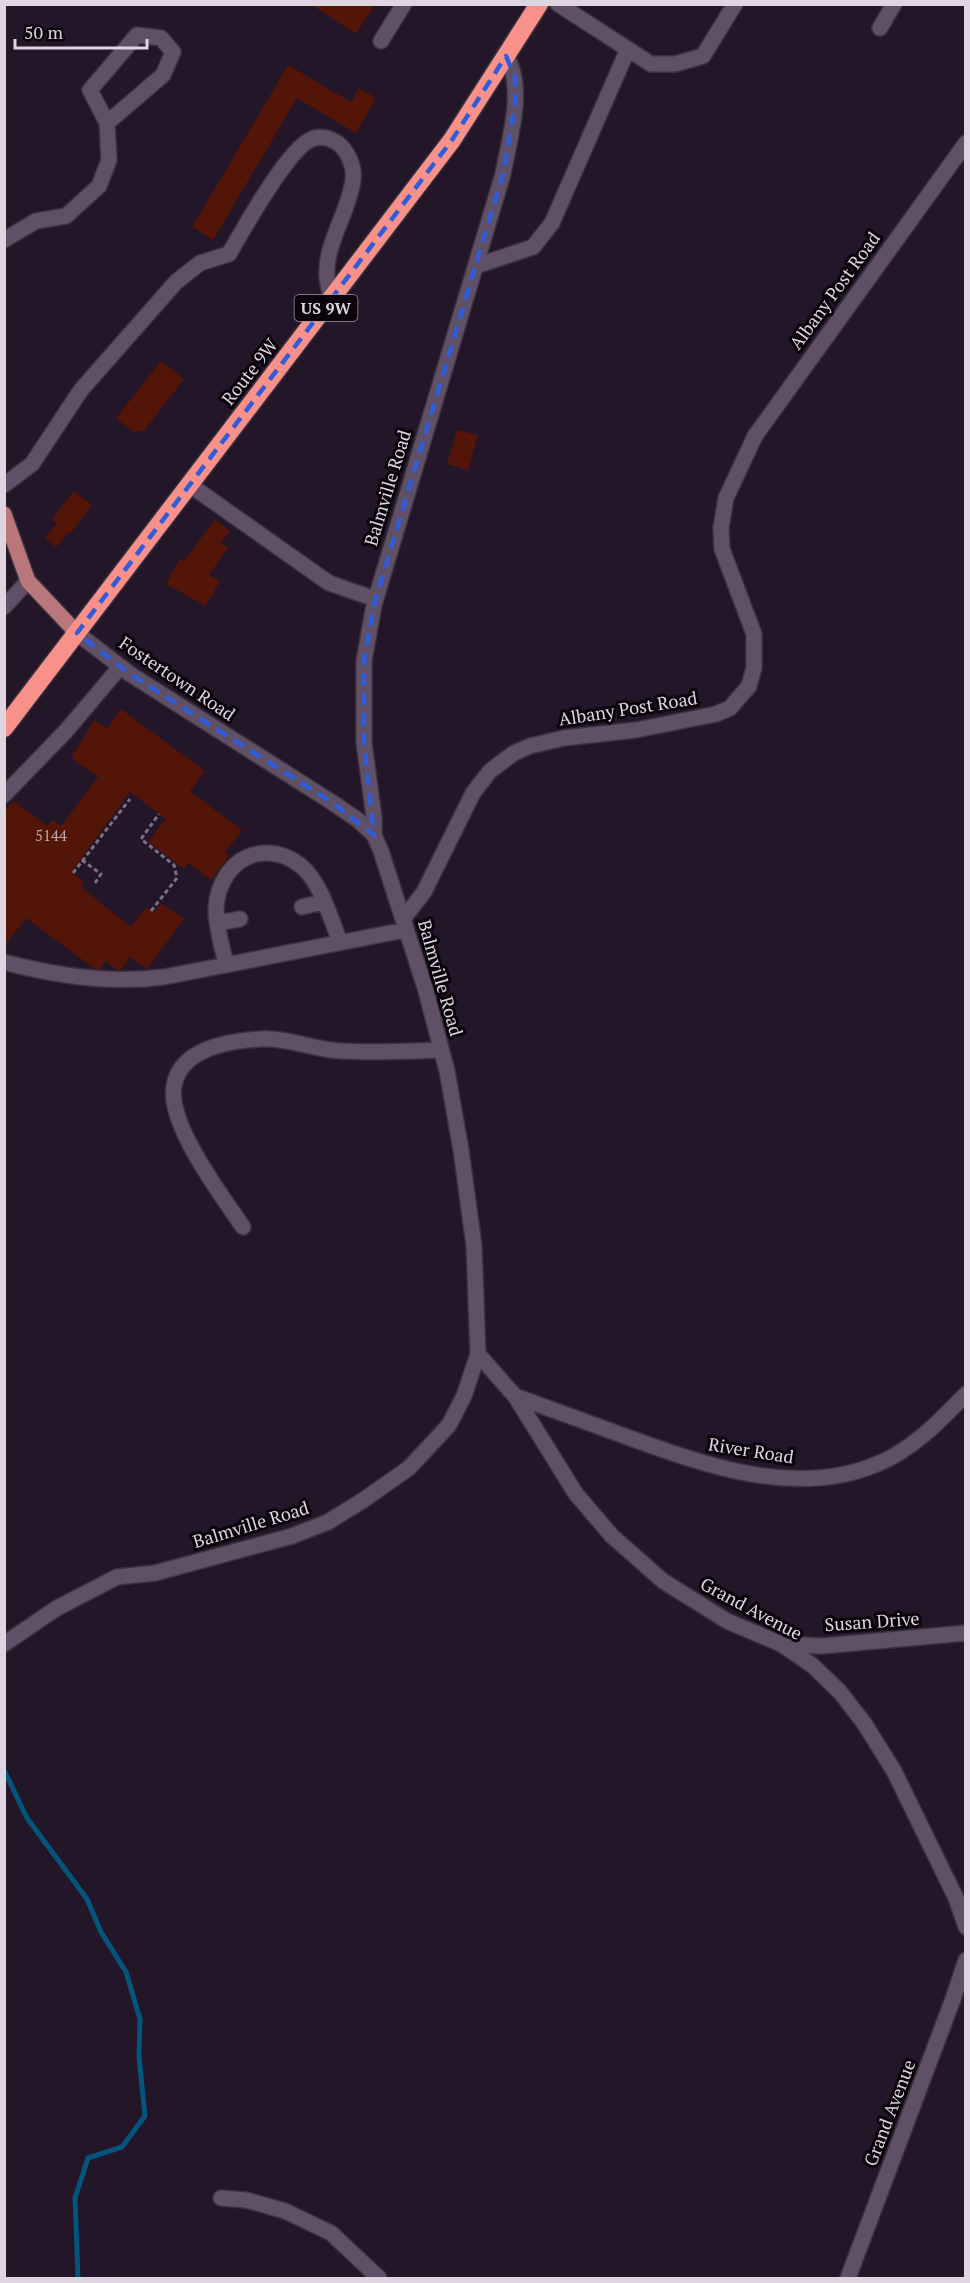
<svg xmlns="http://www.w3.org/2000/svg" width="970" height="2283" viewBox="0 0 970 2283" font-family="'PT Serif',serif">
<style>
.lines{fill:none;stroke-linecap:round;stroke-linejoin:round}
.stream{stroke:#03557c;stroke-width:5}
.building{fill:#521508}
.minor-casing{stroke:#3a313e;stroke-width:18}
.major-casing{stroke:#3a313e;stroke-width:18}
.highway-casing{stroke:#3a313e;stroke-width:21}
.path{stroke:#7b707f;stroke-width:3;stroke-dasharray:4.5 3;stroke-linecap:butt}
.minor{stroke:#5f5065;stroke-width:15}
.major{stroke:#ba777b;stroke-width:15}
.highway{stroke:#f7918a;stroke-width:18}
.marked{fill:none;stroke:#305cd9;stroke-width:4.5;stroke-dasharray:12 8;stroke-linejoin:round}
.labels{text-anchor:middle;stroke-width:6;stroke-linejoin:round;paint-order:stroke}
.number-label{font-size:15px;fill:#bba5ab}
.shield{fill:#09050b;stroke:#9e97a1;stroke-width:1.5}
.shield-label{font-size:16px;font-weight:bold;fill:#ded5e1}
.street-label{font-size:18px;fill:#ded5e1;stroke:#09050b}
</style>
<rect width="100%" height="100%" fill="#231628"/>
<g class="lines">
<path class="stream" d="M4 1770 27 1818 87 1899 101 1932 126 1972 140 2019 139 2056 145 2116 122 2147 88 2158 75 2198 78 2278"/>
</g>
<path class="building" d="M310 4H375L356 34Z
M288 65 351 102 359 88 376 98 356 133 297 98 213 240 192 227Z
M161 361 184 379 144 431 134 432 116 418Z
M457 430 478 435 468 470 447 464Z
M74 491 92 505 70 534 69 532 56 547 45 538 57 523 52 519Z
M215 519 230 531 221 543 228 548 209 575 220 581 206 606 166 584 180 558 184 561Z
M121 709 205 771 190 791 242 830 225 853 229 856 211 880 188 863 184 869 148 842 166 819 130 792 71 872 83 880 82 888 131 927 146 907 154 913 161 903 184 919 147 969 130 957 121 970H117L106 961 100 969H95L26 918 4 947V812L13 801 48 826 52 820 61 826 98 777 71 758 94 720 107 729Z"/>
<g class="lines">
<g class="minor-casing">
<path id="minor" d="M558 4 651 64H675L703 56 735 4
M880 28 894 4
M381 41 404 4
M4 240 36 221 66 216 99 186 109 160 107 123 90 90 137 35 161 38 173 52 163 75 107 123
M476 266 533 247 552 223 628 49
M4 485 32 464 81 390 176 282 200 263 229 254C243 230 288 148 312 139 322 135 334 139 341 146 349 154 355 169 353 180 349 213 324 244 327 278 328 285 330 293 332 300
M190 485 329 583 375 599
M4 607 28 581
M77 633 130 674 330 801 358 820 374 835
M4 795 66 731 120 667
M302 907 323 902
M403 919 424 892 473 793 490 771 514 753 530 746 564 738 636 730 716 714 730 708 749 686 754 668V634L722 549 721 528 726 498 755 436 966 143
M218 923 240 919
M4 962C56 976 110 984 164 977L405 930
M226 964C222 947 216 927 216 909 217 885 231 859 257 854 272 851 287 855 300 865 321 882 330 917 340 942
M243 1227C222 1196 167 1124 174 1086 180 1049 229 1041 260 1039 284 1037 316 1050 341 1051 374 1053 408 1051 441 1050
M478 1354 515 1396 576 1494 612 1536 663 1581 727 1621 781 1644 812 1665 840 1692 864 1723 894 1771 956 1898 966 1927
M515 1396C553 1410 592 1424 630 1438 707 1466 797 1498 877 1464 911 1451 941 1420 966 1394
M4 1644 57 1608 117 1577 155 1573 292 1536 328 1522 362 1501 409 1468 449 1425 464 1396 478 1354 474 1246 461 1150 447 1071 426 991 381 851 374 835V817L364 743V661L374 605 503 174C509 140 526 87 506 56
M781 1644 822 1646 966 1633
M221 2198 246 2200 285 2211 331 2233 379 2278
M848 2278 953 1999 966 1960"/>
</g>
<g class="major-casing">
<path id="major" d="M4 514 28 581 77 633"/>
</g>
<g class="highway-casing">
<path id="highway" d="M4 728 452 140 539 4"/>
</g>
<path class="path" d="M82 860 101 874 95 883
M73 873 130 799
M151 911 177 878 174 865 141 839 159 814"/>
<use href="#minor" class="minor"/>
<use href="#major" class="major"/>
<use href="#highway" class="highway"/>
</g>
<path class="marked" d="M506 56 515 77V105L503 174 374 605 364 661V743L374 835 330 801 130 674 77 633 452 140Z"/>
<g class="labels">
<g class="number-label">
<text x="51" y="841">5144</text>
</g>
<rect class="shield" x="294.5" y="295" width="63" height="26" rx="4.5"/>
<g class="shield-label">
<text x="326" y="314">US 9W</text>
</g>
<g class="street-label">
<text transform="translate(835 291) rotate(-54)" y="6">Albany Post Road</text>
<text transform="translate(250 372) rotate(-52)" y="6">Route 9W</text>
<text transform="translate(388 488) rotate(-73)" y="6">Balmville Road</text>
<text transform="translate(177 679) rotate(34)" y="6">Fostertown Road</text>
<text transform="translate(628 709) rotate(-9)" y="6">Albany Post Road</text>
<text transform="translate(440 978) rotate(74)" y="6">Balmville Road</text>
<text transform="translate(751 1451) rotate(9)" y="6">River Road</text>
<text transform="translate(251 1525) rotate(-17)" y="6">Balmville Road</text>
<text transform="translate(751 1609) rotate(28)" y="6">Grand Avenue</text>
<text transform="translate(872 1622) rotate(-4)" y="6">Susan Drive</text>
<text transform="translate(890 2113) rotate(-69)" y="6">Grand Avenue</text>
</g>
</g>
<rect width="970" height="2283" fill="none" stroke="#ded5e1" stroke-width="12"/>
<path d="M15 39v9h132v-9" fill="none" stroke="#ded5e1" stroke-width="3"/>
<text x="24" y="39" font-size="18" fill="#ded5e1" stroke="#09050b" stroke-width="4.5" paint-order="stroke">50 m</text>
</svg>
